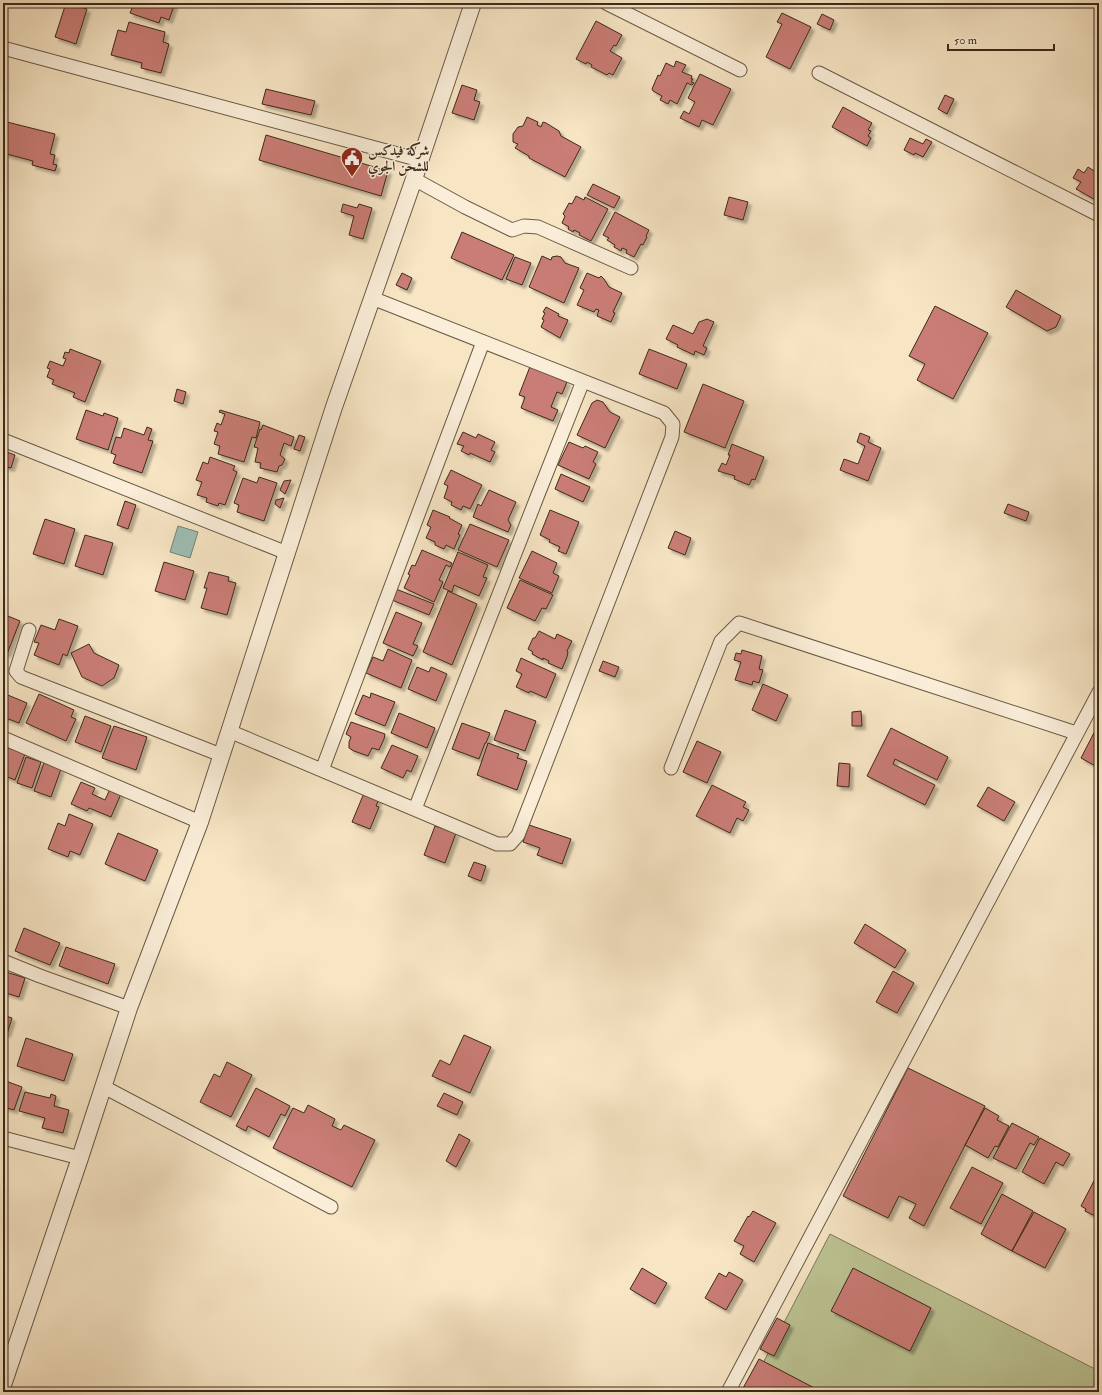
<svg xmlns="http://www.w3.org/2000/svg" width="1102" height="1395" viewBox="0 0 1102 1395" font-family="'IM FELL Double Pica',Amiri,serif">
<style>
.green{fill:#bdc494;stroke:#7c7758}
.water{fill:#9dbfb6;stroke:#768378}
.building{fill:#ca7d76;stroke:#3b2a1b;filter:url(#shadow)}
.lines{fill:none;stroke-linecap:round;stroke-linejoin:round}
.minor-casing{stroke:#6a5945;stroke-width:15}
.tertiary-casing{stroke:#6a5945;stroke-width:18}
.minor{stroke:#faeed9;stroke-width:13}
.tertiary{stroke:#faeed9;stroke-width:16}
.labels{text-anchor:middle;stroke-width:3;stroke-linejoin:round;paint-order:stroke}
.poi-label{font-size:14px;font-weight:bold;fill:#3b2a1b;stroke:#faeed9;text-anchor:start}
</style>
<defs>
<filter id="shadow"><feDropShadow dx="3.5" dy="3.5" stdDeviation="1" flood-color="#0004"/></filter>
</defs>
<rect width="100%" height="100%" fill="#f7e5c4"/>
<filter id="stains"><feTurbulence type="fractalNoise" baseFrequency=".005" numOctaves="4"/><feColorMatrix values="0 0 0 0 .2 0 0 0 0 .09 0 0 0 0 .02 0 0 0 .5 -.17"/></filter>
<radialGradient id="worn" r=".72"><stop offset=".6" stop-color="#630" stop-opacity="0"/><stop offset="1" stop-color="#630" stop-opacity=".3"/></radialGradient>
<path class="green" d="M830 1234 1099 1371V1392H748Z"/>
<path class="water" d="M178 526 198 532 190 558 170 552Z"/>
<path class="building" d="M66 3 87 9 76 44 55 37Z
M134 3H175L169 20 161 17 159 23 130 13Z
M782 13 811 27 790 69 766 57 782 24 777 22Z
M822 14 834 20 830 30 817 24Z
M596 21 622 35 616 46 614 45 610 51 622 58 613 75 609 73 607 75 591 67 592 65 587 62 586 64 576 59Z
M129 22 165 32 163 42 169 44 161 73 141 68 142 63 111 55 118 30 126 32Z
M676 61 686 65 682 72 692 76 691 79H693L691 82 694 83 692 85 687 83 677 104 670 100 668 104 660 100 662 96 653 91 652 89 658 75 660 76 666 63 674 67Z
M700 74 731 89 713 125 702 120 699 127 680 118 684 111 689 114 695 102 688 98Z
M462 85 477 90 474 100 480 102 474 120 452 113Z
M266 89 315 101 311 115 262 104Z
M945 95 954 99 947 114 938 109Z
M843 107 872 123 868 130 871 131 868 136 871 138 867 146 832 127Z
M527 117 538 122 537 125 541 127 543 122 546 123 559 131 561 136 581 147 565 177 529 158V156L515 148 518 144 513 142V134L518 127 523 126Z
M3 121 55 134 50 154 55 155 53 164 57 165 55 171 32 165 33 161 3 153Z
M266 135 388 171 381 196 259 160Z
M910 138 923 144 926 139 932 142 923 157 915 153 914 155 904 150Z
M1088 167 1099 174V202L1076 189 1081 182 1073 178 1078 169 1084 173Z
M593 184 620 197 614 208 587 195Z
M576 196 584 200 585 197 608 209 591 241 579 235 580 233 574 230 573 232 568 229 569 227 562 223 565 216 563 214 569 203 572 204Z
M729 197 748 202 743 220 724 215Z
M343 204 357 208 359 204 372 208 363 239 349 235 354 216 341 212Z
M615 212 649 230 646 236 647 237 643 245 641 244 634 257 626 253 627 250 622 248 621 251 614 247 615 245 607 240 609 238 603 235Z
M462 232 514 255 502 280 451 258Z
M542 256 551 260 552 257 557 256 561 257 565 263 579 268 564 303 529 287Z
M515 257 531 263 522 285 506 279Z
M402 273 412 278 407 290 396 285Z
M587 273 599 278 601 276 604 279 609 287 622 293 613 312 615 313 611 322 597 316 599 310 596 309 594 312 577 305 584 290 580 288Z
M1016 290 1061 316 1056 327 1047 331 1006 307Z
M935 306 988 333 953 399 917 380 925 364 909 356Z
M546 307 559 314 558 316 568 320 560 338 541 327 544 320 542 319 545 313 543 312Z
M707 319 714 322 703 346 707 348 704 355 695 351 694 355 677 347 678 345 666 339 673 325 693 334 699 322Z
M70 349 101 361 85 402 73 397 75 393 52 384 54 380 47 377 50 369 47 368 50 361 63 366 66 359 63 358 65 352 69 353Z
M649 349 687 364 677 389 639 374Z
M531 364 549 371 548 374 567 382 562 394 557 392 551 407 558 410 553 421 521 408 525 397 519 395Z
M703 384 744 401 725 448 684 432Z
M177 389 186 392 183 404 174 401Z
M597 400 603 402 610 412 620 417 605 448 577 435 592 403Z
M86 410 103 416 104 413 118 418 108 450 76 439Z
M220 410 260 422 256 438 252 437 244 462 218 454 220 446 214 444 218 432 214 431 217 423 221 425 225 414 219 412Z
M263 425 294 437 291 446 284 443 280 455 285 459 282 465 279 466 277 472 260 468 261 463 255 462 258 448 254 447 260 429 261 430Z
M147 427 152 429 148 440 153 441 142 473 113 463 116 455 111 453 116 437 121 438 124 428 144 435Z
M463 432 476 438 478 434 495 442 491 450 495 452 490 462 470 453 469 455 461 451 464 446 457 444Z
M860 433 870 437 868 442 881 448 868 481 840 470 844 459 858 464 865 446 857 442Z
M299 435 305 437 300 451 294 449Z
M569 442 583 448 585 446 598 452 593 462 596 464 589 479 558 465Z
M732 444 764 457 755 480 752 479 749 485 734 479 735 476 718 471 722 463 726 465 730 455H728Z
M4 451 15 455 11 468 3 466Z
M210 457 235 466 233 470 237 472 225 505 219 503 218 506 206 502 207 498 197 495 202 482 196 480 203 462 208 464Z
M451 470 482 485 470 509 463 506 461 510 451 505 452 502 444 498 448 486 444 484Z
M561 474 590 487 583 502 555 489Z
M259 477 277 483 264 521 237 512 239 505 234 503 243 478 257 483Z
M291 480 285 494 280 490 284 481Z
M489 490 516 502 508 520 511 525 508 532 473 517 478 504 481 506Z
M284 498 280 508 275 504 276 500Z
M125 501 136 505 128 529 117 525Z
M1008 504 1029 512 1026 521 1004 513Z
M433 510 450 517 449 518 462 525 458 534 460 535 454 549 446 545 444 549 435 545V542L426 538 431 527 427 525Z
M550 510 579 522 566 554 558 551 560 547 549 542 550 540 540 535Z
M45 519 75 529 64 564 33 554Z
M470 524 509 540 497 567 458 550Z
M675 531 691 538 685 555 668 548Z
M85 535 113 543 103 575 75 566Z
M422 550 452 563 450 567 446 565 439 580 443 582 434 602 404 588 410 575 408 574 412 565 415 566Z
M532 551 557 563 553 573 559 576 552 593 519 578Z
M458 552 488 565 483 577 487 578 479 596 454 585 452 592 443 588Z
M164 562 194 571 185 600 155 591Z
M209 572 229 577 228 581 236 583 227 615 201 608 207 588H204Z
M520 580 553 595 546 609 542 608 535 621 507 608Z
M396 589 434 604 429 615 392 600Z
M448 591 477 604 452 665 423 652Z
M396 612 422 623 413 644 418 646 413 656 383 643Z
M3 614 20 621 7 654 3 652Z
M59 619 78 626 67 656 63 654 59 665 34 655 39 643 34 642 41 625 55 630Z
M539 631 555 639 557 634 572 641 567 651 568 652 567 657 562 669 548 663 549 661 543 658V660L532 654 533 652 528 649 533 638H535Z
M89 644 94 653 119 665 114 678 102 686 82 677 71 653Z
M388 649 412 660 401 688 366 673 373 657 383 661Z
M742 650 762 656 759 669 763 670 759 683 753 681 752 685 735 680 741 662 734 660 736 653 741 654Z
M521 658 556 674 546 698 530 691 529 693 516 687 522 674 516 671Z
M603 661 619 667 615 677 599 671Z
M417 667 429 672 431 667 447 674 436 701 408 689Z
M763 684 788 695 776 721 752 710Z
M3 693 27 703 19 723 3 717Z
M371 693 395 702 385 726 355 714 363 695 370 698Z
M39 694 74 710 71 717 76 719 66 741 26 723Z
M505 710 536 721 525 751 494 740Z
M861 711 862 726H852V712Z
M399 713 435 728 427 748 391 733Z
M85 716 111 726 101 752 75 742Z
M351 722 385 734 384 739 379 750 372 748 368 756 354 751 349 748V742L351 737 346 734Z
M462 723 490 733 486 743H485L479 759 452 749Z
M1099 723V768L1081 758Z
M114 726 147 737 136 770 102 758Z
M891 728 948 757 937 780 895 759 893 764 935 785 925 805 867 776Z
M697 741 721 752 707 783 683 772Z
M488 743 519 754 517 758 527 761 517 790 477 775Z
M392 745 418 756 411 772 407 770 403 778 381 768Z
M4 746 25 754 15 780 3 775V749Z
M26 757 41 762 32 788 17 783Z
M44 763 61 769 51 797 34 791Z
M839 763 850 764 849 787 837 786Z
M81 782 95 788 92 794 105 800 110 789 121 794 111 817 89 808 87 811 71 804Z
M712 785 746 802 743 807 749 810 743 821 737 818 730 833 696 816Z
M988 787 1015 802 1004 821 977 806Z
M364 793 379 799 376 806 379 807 370 829 352 822Z
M69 814 93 824 80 855 70 851 68 857 48 849 58 823 65 826Z
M529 825 571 839 562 864 537 855 540 848 523 842Z
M435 826 456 833 445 863 424 855Z
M118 833 158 850 145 881 105 864Z
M474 862 486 866 481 881 468 876Z
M865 924 906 950 895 968 854 943Z
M24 928 60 943 50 965 15 951Z
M66 947 115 964 108 984 59 966Z
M3 971 25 978 19 997 3 992Z
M893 971 914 983 897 1013 876 1002Z
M3 1015 12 1018 7 1034 3 1033Z
M464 1035 491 1047 470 1093 432 1076 440 1060 450 1065Z
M26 1038 73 1054 64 1081 17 1066Z
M227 1062 252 1075 231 1117 200 1102 214 1074 220 1077Z
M908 1068 985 1106 924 1226 909 1218 916 1204 899 1196 888 1218 843 1196Z
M3 1080 22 1087 14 1110 3 1107Z
M256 1088 290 1106 285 1116 281 1114 269 1137 248 1126 246 1131 236 1126Z
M25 1092 50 1098 51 1094 56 1096 54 1106 69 1110 63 1133 42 1128 45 1118 19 1111Z
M444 1093 463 1102 457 1115 437 1106Z
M308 1105 335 1119 332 1126 341 1130 344 1125 375 1140 352 1187 273 1148 293 1108 304 1113Z
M985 1108 999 1116 997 1120 1009 1126 998 1147 995 1146 988 1158 965 1145Z
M1012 1123 1039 1137 1034 1145 1030 1143 1016 1169 993 1158Z
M459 1134 470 1140 456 1167 446 1161Z
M1040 1138 1070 1154 1063 1166 1056 1162 1044 1184 1022 1172Z
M972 1167 1003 1183 981 1224 950 1208Z
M1097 1175 1099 1176V1215H1093L1085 1211 1086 1209 1081 1206Z
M1002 1194 1033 1211 1012 1251 981 1234Z
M753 1211 776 1223 754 1262 740 1254 744 1246 734 1241 748 1216 749 1217Z
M1034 1212 1066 1229 1045 1268 1012 1251Z
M642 1268 667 1283 655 1304 630 1289Z
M853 1268 931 1308 910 1351 831 1311Z
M729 1272 743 1280 726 1310 705 1298 719 1273 726 1277Z
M777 1318 790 1325 774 1356 760 1349Z
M759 1359 822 1392H746L742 1390Z"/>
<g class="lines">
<g class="minor-casing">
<path id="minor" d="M606 3 740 70
M3 48 420 160
M819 73 1099 215
M414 179 465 207 512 230 524 226 538 227 631 268
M3 440 287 553
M29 630 16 671 21 677 221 755
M229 731 497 844H510L518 835 672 437 673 424 664 413 372 298
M3 738 200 822
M671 768 721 641 739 623 1076 733
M322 770 483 342
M415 809 539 492 583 381
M3 961 40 976 129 1008
M104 1087 331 1207
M3 1138 80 1158
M728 1392 1099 692"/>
</g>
<g class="tertiary-casing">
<path id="tertiary" d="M3 1385 80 1158 129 1008 200 822 334 407 414 179 473 3"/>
</g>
<use href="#minor" class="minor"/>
<use href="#tertiary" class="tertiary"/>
</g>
<defs>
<g id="civic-pin" transform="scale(1.15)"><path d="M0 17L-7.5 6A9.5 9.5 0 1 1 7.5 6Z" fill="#8f2418" stroke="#faeed9"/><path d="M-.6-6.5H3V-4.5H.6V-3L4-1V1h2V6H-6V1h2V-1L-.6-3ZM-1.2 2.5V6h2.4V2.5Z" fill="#fff"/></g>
</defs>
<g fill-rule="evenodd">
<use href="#civic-pin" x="352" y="158"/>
</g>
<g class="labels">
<g class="poi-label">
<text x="368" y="155">شركة فيدكس<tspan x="368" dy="16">للشحن الجوي</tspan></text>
</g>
</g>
<rect width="1102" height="1395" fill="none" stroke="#f7e5c4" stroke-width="16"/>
<rect x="4" y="4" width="1094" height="1387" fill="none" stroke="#3b2a1b" stroke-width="2"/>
<rect x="8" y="8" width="1086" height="1379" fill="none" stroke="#3b2a1b"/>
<path d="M948 44v6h106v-6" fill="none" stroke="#3b2a1b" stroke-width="2"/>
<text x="954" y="44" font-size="12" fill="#3b2a1b" stroke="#faeed9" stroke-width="3" paint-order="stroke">50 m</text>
<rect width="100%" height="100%" filter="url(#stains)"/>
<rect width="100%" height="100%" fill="url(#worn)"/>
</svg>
